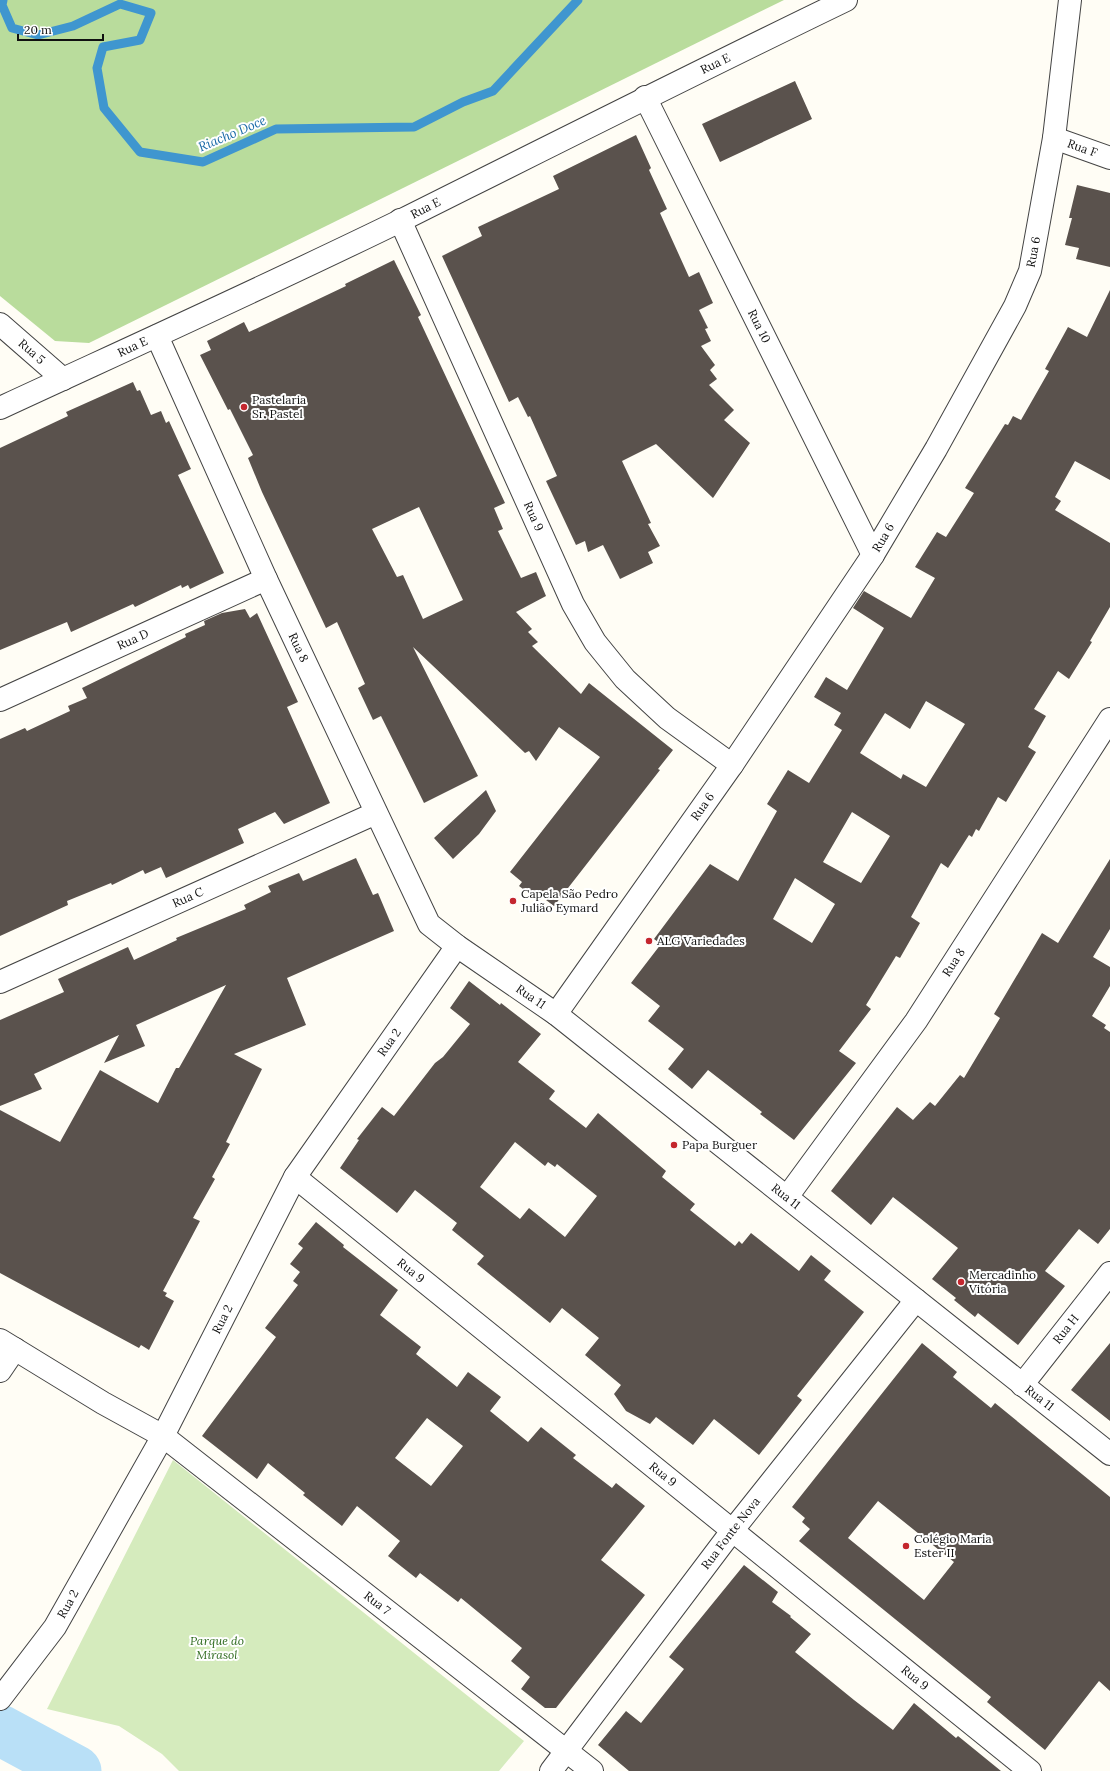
<svg xmlns="http://www.w3.org/2000/svg" width="1110" height="1771" viewBox="0 0 1110 1771" font-family="Lora,serif">
<style>
.green{fill:#d5ebbd}
.forest{fill:#b9dc9c}
.lines{fill:none;stroke-linecap:round;stroke-linejoin:round}
.stream{stroke:#3f96cf;stroke-width:9}
.river{stroke:#b9e0f7;stroke-width:51}
.building{fill:#5a524d;fill-rule:evenodd}
.minor-casing{stroke:#444;stroke-width:24}
.minor{stroke:#fff;stroke-width:22}
.poi-dot{fill:#c4262e;stroke:#fff;stroke-width:1.5}
.labels{text-anchor:middle;stroke-width:4;stroke-linejoin:round;paint-order:stroke}
.street-label{font-size:12px;fill:#111;stroke:#fff}
.poi-label{font-size:12px;fill:#111;stroke:#fff;text-anchor:start}
.park-label{font-size:12px;font-style:italic;fill:#2f6b1f;stroke:#fff}
.water-label{font-size:13px;font-style:italic;fill:#1768a6;stroke:#fff}
</style>
<rect width="100%" height="100%" fill="#fffdf5"/>
<path class="green" d="M173 1460 524 1741 499 1771H179L162 1754 119 1726 47 1709Z"/>
<path class="forest" d="M0 0H784L89 343 55 341 0 296Z"/>
<g class="lines">
<path class="stream" d="M3 0 2 5 12 28 38 35 73 26 120 4 151 13 140 40 103 47 97 68 104 108 140 152 203 162 276 129 414 127 463 102 493 91 578 0"/>
<path class="river" d="M0 1730 76 1771"/>
</g>
<path class="building" d="M795 81 812 119 720 162 702 124Z
M636 135 651 168 649 170 667 209 660 213 689 277 699 272 713 303 699 310 708 328 705 329 711 341 701 346 715 365 710 370 717 379 709 385 734 410 724 420 750 443 713 498 656 444 622 461 651 523 648 524 660 546 648 552 653 563 620 579 603 545 588 552 585 541 576 545 546 481 557 476 530 416 528 417 518 397 509 402 442 256 482 236 478 227 559 189 553 176Z
M1077 185 1110 193V267L1076 259 1079 248 1065 245 1072 218H1069Z
M394 260 421 315 418 317 505 503 494 508 503 529 498 531 521 578 536 572 546 596 516 612 532 629 528 632 538 642 532 646 581 694 589 683 673 750 658 769 660 770 554 906 542 897 539 901 519 886 522 882 510 872 600 757 559 727 536 761 529 751 525 753 413 647 478 776 424 803 381 716 373 720 358 688 365 684 337 622 326 628 262 492 248 458 253 455 230 409 228 410 200 355 211 350 207 341 244 322 249 332 346 286 345 284ZM419 507 463 600 423 619 403 575 397 577 372 529Z
M1110 290V480L1075 461 1055 497 1061 501 1055 510 1110 543V607L1090 641 1092 642 1069 679 1058 671 1034 709 1046 716 1028 747 1036 752 1006 802 998 797 979 831 976 829 972 837 969 835 948 868 941 863 911 917 920 923 900 958 896 956 866 1005 871 1009 839 1051 856 1063 794 1140 760 1114 762 1112 708 1070 692 1089 668 1069 684 1049 648 1021 660 1006 631 983 661 944 654 939 710 864 738 881 777 811 767 804 788 770 809 783 842 730 834 725 841 713 814 697 826 677 847 690 884 628 853 608 864 591 911 618 935 578 915 567 937 532 946 537 974 493 965 488 1005 424 1008 425 1013 416 1021 420 1049 371 1045 369 1068 327 1087 337ZM926 701 965 724 926 787 903 774 901 779 860 753 885 713 910 729ZM852 812 890 836 861 883 823 862ZM795 878 835 904 812 943 773 919Z
M133 382 137 391 140 390 151 415 161 411 166 423 169 421 191 469 178 475 224 573 190 589 188 585 182 588 181 585 135 607 133 604 71 632 67 622 0 650V448L68 416 66 412Z
M245 609 250 618 257 613 298 702 287 707 330 803 284 824 275 812 238 829 244 843 166 878 161 867 145 874 143 870 112 885 111 883 67 901 68 905 0 936V739L25 728 27 731 70 711 68 706 87 698 82 688 186 637 185 634 205 625 204 621 222 613Z
M486 790 496 811 479 834 453 859 434 838Z
M356 858 373 895 378 893 394 931 287 978 306 1025 234 1054 262 1069 226 1142 230 1144 212 1177 215 1179 193 1218 200 1221 163 1291 167 1293 165 1296 174 1301 149 1350 141 1345 139 1348 0 1273V1110L60 1142 100 1070 158 1103 176 1068H179L226 985 136 1025 145 1046 104 1063 119 1035 34 1074 42 1089 0 1106V1020L64 992 58 979 128 947 134 960 177 940 176 938 246 909 244 905 271 892 268 886 299 873 303 881Z
M1110 859V929L1093 957 1110 967V986L1092 1016 1106 1025 1104 1028 1110 1032V1229L1098 1244 1079 1229 1045 1271 1065 1286 1018 1345 978 1313 975 1317 954 1300 956 1298 932 1279 958 1248 893 1197 871 1225 831 1191 897 1107 913 1120 930 1102 935 1106 960 1075 964 1078 1000 1018 994 1014 1042 933 1058 943Z
M469 981 500 1005 501 1003 541 1034 518 1062 555 1091 549 1099 586 1128 598 1113 666 1171 662 1177 695 1204 690 1210 735 1246 739 1241 742 1244 751 1233 799 1271 811 1255 831 1271 824 1280 864 1312 797 1396 802 1400 759 1455 714 1419 693 1445 656 1417 650 1424 626 1411 614 1394 621 1385 585 1355 599 1338 562 1308 550 1323 477 1264 484 1256 452 1230 457 1223 415 1190 397 1213 340 1168 359 1140 357 1139 382 1107 394 1116 435 1063 443 1057 470 1024 450 1008ZM515 1142 545 1166 548 1162 555 1167 557 1164 597 1196 565 1237 529 1208 520 1219 480 1187Z
M316 1222 344 1245 343 1247 398 1290 380 1315 421 1347 416 1354 457 1387 468 1372 501 1397 490 1411 528 1442 541 1427 576 1455 573 1458 612 1488 616 1483 645 1506 601 1560 645 1595 556 1708H545L521 1689 530 1677 511 1661 522 1648 461 1598 458 1602 420 1573 416 1578 388 1556 400 1541 357 1506 342 1526 303 1495 305 1493 268 1463 257 1479 202 1436 276 1337 265 1328 298 1285 293 1281 300 1272 290 1264 303 1248 298 1244ZM427 1418 463 1446 431 1486 395 1458Z
M922 1343 957 1372 953 1377 991 1408 995 1403 1110 1497V1691L1099 1681 1045 1750 987 1702 991 1697 799 1541 810 1529 802 1522 805 1518 792 1507ZM878 1501 954 1562 924 1600 848 1538Z
M1110 1343V1421L1071 1390Z
M744 1565 778 1592 772 1602 791 1616 790 1617 811 1634 795 1652 854 1700 893 1730 914 1703 956 1738 958 1736 1001 1771H629L598 1745 626 1711 641 1723 684 1669 669 1657Z"/>
<g class="lines">
<g class="minor-casing">
<g id="minor">
<path id="s1" d="M645 97 873 555"/>
<path id="s2" d="M1054 138 1110 158"/>
<path id="s3" d="M400 220 573 604 595 642 625 679 667 718 732 765"/>
<path id="s4" d="M0 324 63 379"/>
<path id="s5" d="M157 336 266 579 429 924 457 946 556 1014 1110 1454"/>
<path id="s6" d="M0 408C134 346 269 285 402 220 550 146 697 72 846 0"/>
<path id="s7" d="M0 700 266 579"/>
<path id="s8" d="M0 982 376 813"/>
<path id="s9" d="M556 1014 732 765 873 555 936 449 1015 306 1030 271 1054 138 1070 0"/>
<path id="s10" d="M295 1177 1030 1771"/>
<path id="s11" d="M787 1197 916 1021 1110 719"/>
<path id="s12" d="M0 1340 103 1403 163 1436 592 1771"/>
<path d="M0 1371 15 1349"/>
<path id="s13" d="M1022 1385 1110 1273"/>
<path id="s14" d="M0 1699 55 1627 68 1604 163 1436 295 1177 457 946"/>
<path id="s15" d="M551 1771 732 1531 916 1300"/>
</g>
</g>
<use href="#minor" class="minor"/>
</g>
<g class="poi-dot">
<circle cx="244" cy="407" r="4"/>
<circle cx="513" cy="901" r="4"/>
<circle cx="649" cy="941" r="4"/>
<circle cx="674" cy="1145" r="4"/>
<circle cx="961" cy="1282" r="4"/>
<circle cx="906" cy="1546" r="4"/>
</g>
<g class="labels">
<g class="street-label">
<text dy="4" stroke="none"><textPath href="#s6" startOffset="794">Rua E</textPath></text>
<text dy="4" stroke="none"><textPath href="#s2" startOffset="30">Rua F</textPath></text>
<text dy="4" stroke="none"><textPath href="#s6" startOffset="470">Rua E</textPath></text>
<text dy="4" stroke="none"><textPath href="#s9" startOffset="902">Rua 6</textPath></text>
<text dy="4" stroke="none"><textPath href="#s1" startOffset="256">Rua 10</textPath></text>
<text dy="4" stroke="none"><textPath href="#s6" startOffset="146">Rua E</textPath></text>
<text dy="4" stroke="none"><textPath href="#s4" startOffset="42">Rua 5</textPath></text>
<text dy="4" stroke="none"><textPath href="#s3" startOffset="325">Rua 9</textPath></text>
<text dy="4" stroke="none"><textPath href="#s9" startOffset="578">Rua 6</textPath></text>
<text dy="4" stroke="none"><textPath href="#s7" startOffset="146">Rua D</textPath></text>
<text dy="4" stroke="none"><textPath href="#s5" startOffset="342">Rua 8</textPath></text>
<text dy="4" stroke="none"><textPath href="#s9" startOffset="254">Rua 6</textPath></text>
<text dy="4" stroke="none"><textPath href="#s8" startOffset="206">Rua C</textPath></text>
<text dy="4" stroke="none"><textPath href="#s11" startOffset="288">Rua 8</textPath></text>
<text dy="4" stroke="none"><textPath href="#s5" startOffset="773">Rua 11</textPath></text>
<text dy="4" stroke="none"><textPath href="#s14" startOffset="765">Rua 2</textPath></text>
<text dy="4" stroke="none"><textPath href="#s5" startOffset="1097">Rua 11</textPath></text>
<text dy="4" stroke="none"><textPath href="#s10" startOffset="149">Rua 9</textPath></text>
<text dy="4" stroke="none"><textPath href="#s14" startOffset="441">Rua 2</textPath></text>
<text dy="4" stroke="none"><textPath href="#s13" startOffset="71">Rua H</textPath></text>
<text dy="4" stroke="none"><textPath href="#s5" startOffset="1421">Rua 11</textPath></text>
<text dy="4" stroke="none"><textPath href="#s10" startOffset="473">Rua 9</textPath></text>
<text dy="4" stroke="none"><textPath href="#s15" startOffset="298">Rua Fonte Nova</textPath></text>
<text dy="4" stroke="none"><textPath href="#s12" startOffset="461">Rua 7</textPath></text>
<text dy="4" stroke="none"><textPath href="#s14" startOffset="117">Rua 2</textPath></text>
<text dy="4" stroke="none"><textPath href="#s10" startOffset="797">Rua 9</textPath></text>
</g>
<g class="poi-label">
<text x="252" y="404">Pastelaria<tspan x="252" dy="14">Sr. Pastel</tspan></text>
<text x="521" y="898">Capela São Pedro<tspan x="521" dy="14">Julião Eymard</tspan></text>
<text x="657" y="945">ALG Variedades</text>
<text x="682" y="1149">Papa Burguer</text>
<text x="969" y="1279">Mercadinho<tspan x="969" dy="14">Vitória</tspan></text>
<text x="914" y="1543">Colégio Maria<tspan x="914" dy="14">Ester II</tspan></text>
</g>
<g class="park-label">
<text x="217" y="1645">Parque do<tspan x="217" dy="14">Mirasol</tspan></text>
</g>
<g class="water-label">
<text transform="translate(232 133) rotate(-23)" y="5">Riacho Doce</text>
</g>
</g>
<path d="M18 34v6h85v-6" fill="none" stroke="#111111" stroke-width="2"/>
<text x="24" y="34" font-size="12" fill="#111111" stroke="#ffffff" stroke-width="3" paint-order="stroke">20 m</text>
</svg>
